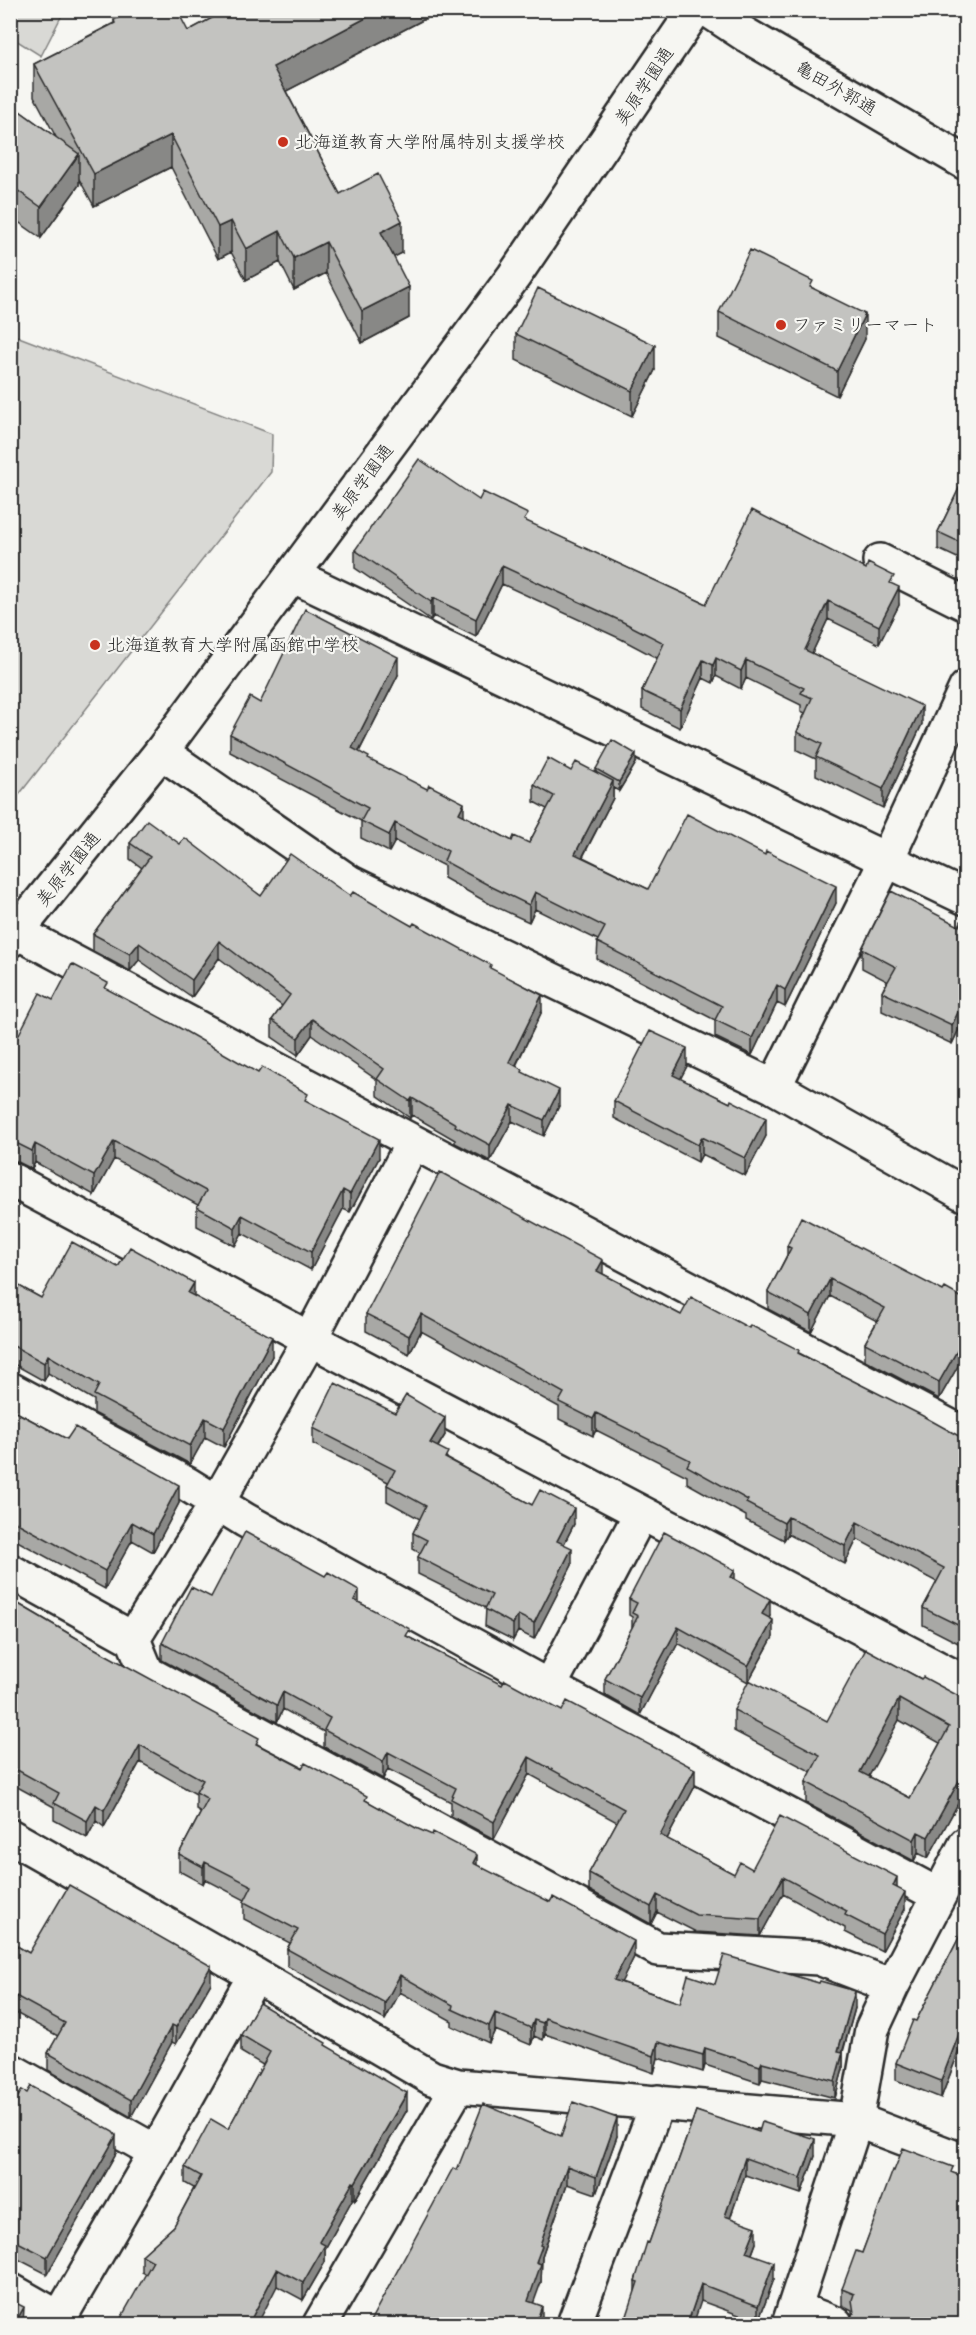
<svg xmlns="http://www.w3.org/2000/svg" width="976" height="2335" viewBox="0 0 976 2335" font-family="Sriracha,'Klee One',sans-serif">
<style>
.green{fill:#d9d9d5;stroke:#828280;stroke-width:1.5}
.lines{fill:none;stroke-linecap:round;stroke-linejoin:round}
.minor-casing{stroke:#2b2b2b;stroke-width:38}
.tertiary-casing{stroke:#2b2b2b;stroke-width:38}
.minor{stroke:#f6f6f2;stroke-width:33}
.tertiary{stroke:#f6f6f2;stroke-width:33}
.wall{fill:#a8a8a5;stroke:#2b2b2b;stroke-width:1.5;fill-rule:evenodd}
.shaded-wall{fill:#888886;stroke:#2b2b2b;stroke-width:1.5}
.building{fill:#c3c3c0;stroke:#2b2b2b;stroke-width:1.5;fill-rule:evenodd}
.poi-dot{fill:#c8321e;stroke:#f6f6f2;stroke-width:2}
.labels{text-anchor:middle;stroke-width:4.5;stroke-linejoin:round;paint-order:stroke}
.street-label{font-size:18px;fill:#2b2b2b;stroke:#f6f6f2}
.poi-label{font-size:18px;fill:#2b2b2b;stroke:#f6f6f2;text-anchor:start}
</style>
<rect width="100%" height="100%" fill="#f6f6f2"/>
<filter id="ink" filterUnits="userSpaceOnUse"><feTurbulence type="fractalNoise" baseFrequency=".0167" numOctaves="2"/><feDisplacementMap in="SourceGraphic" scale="12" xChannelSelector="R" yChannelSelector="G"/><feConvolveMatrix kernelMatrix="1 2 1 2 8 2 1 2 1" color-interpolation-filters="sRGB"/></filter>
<g filter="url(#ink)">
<path class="green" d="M10 11H64L41 56 11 37Z
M11 334 272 434 271 472 11 805Z"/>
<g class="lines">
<g class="minor-casing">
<path id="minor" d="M880 561 966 604
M292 575 966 898
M161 752 349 882 774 1087 966 1195
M17 932 966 1435
M774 1087 887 859 966 688
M10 1179 310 1339 966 1683
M10 1389 187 1484 245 1520 549 1687 938 1895
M10 1571 133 1639 147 1673 658 1949 819 1958 892 1986
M133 1639 217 1503 310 1339 413 1142
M549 1687 641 1513
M10 1836 255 1975 432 2078 458 2086 856 2120 966 2162
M10 2070 156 2152
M10 2290 59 2318
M794 2308 836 2324
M56 2324 156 2152 255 1975
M320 2324 458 2086
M574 2324 658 2102
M789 2324 856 2120 872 2029 892 1986 966 1844"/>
</g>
<g class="tertiary-casing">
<path id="tertiary" d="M708 10 746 35 966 163
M10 940 161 752 514 276 695 10"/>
</g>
<use href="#minor" class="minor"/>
<use href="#tertiary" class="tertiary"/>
</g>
<path class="wall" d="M227 10H442L286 91 340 194 402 253 393 257 409 318 362 343 326 273 294 290 280 262 246 280 231 252 218 259 171 167 94 206 79 179V185L41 238 10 216V104L56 137 34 96V64L114 23V20L188 31Z
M813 288 865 339 837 396 719 338V312Z
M516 334 655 370 632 416 516 360Z
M966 474V562L938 549V532Z
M479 500 706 604 894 585 899 605 879 644 828 619 812 653 922 724 883 808 816 775V759L797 750V732L805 713 801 711V705L746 678 741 689 716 676 713 683 703 678 680 728 642 709V691L657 658 621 639 502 584 476 637 433 616 431 620 355 568V550Z
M398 675 359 752 369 760 464 816 512 841 529 843 547 809 534 802V785L571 771 596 772V769L636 763 619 791 613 788V798L583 857 648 889 836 903 785 1007 777 1003 752 1055 715 1037V1020L597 959 598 940 535 909 529 922 490 904 444 878V866L395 841 389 852 361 838V821L230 752V734L260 703Z
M130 843 180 844 261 896H350L412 926 491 969 542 1011 516 1066 559 1106 544 1136 512 1121 490 1161 455 1143V1140L412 1115 410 1118 377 1095V1080L312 1035 298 1055 272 1037V1020L282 1006 219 958 192 997 139 960 130 971 93 951V934L142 868 130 859Z
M966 911V1014L952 1044 882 1011V992L887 981 862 968V949L959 926Z
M108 990 308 1102 379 1158 350 1212 343 1209 311 1270 242 1233 235 1246 197 1226V1207L198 1205 114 1159 94 1195 35 1162 32 1169 10 1158V1043L14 1044 53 1000Z
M687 1066 680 1079 730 1103 766 1136 745 1176 702 1154 698 1162 614 1118V1101Z
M787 1246 943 1291 966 1300V1352L939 1399 865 1360V1343L877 1321 830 1296 811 1332 768 1309V1292L787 1255Z
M118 1267 194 1296 272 1356 224 1447 205 1437 190 1464 94 1413V1400L48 1373 44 1381 10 1362V1281L41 1298Z
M603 1274 681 1315 749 1328 799 1353 966 1440V1647L923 1625V1608L937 1582 857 1539 845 1564 788 1534 784 1540 746 1520V1516L687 1483V1476L596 1430 593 1436 559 1419V1407L421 1331 409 1354 366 1331V1314Z
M10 1409 179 1503 153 1552 132 1540 105 1589 10 1537Z
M395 1413 445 1435 438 1447 448 1459 532 1505 574 1524 564 1544 572 1565 534 1639 518 1631 513 1640 485 1626 486 1608 418 1574V1557L420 1553 413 1549V1533L420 1519 387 1501V1485L388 1482 313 1444V1428Z
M735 1580 770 1616 769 1618 773 1637 748 1682 678 1643 640 1715 605 1695V1679L632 1628V1617L629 1615V1599Z
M211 1597 359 1603 410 1638 695 1786 667 1839 734 1874 752 1869 897 1888 905 1909 882 1951 845 1932V1928L783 1894 760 1936 696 1932 657 1912 651 1924 589 1890V1873L617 1822 529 1774 494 1839 451 1816V1802L388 1769 383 1779 324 1747V1732L283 1709 277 1722 162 1660V1643Z
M10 1599 259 1745 367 1801 634 1957 621 1982 680 2003 715 1984 855 2008 843 2052V2069L835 2098 762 2079 760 2083 705 2065 703 2072 658 2058 654 2073 545 2034 543 2040 534 2036 531 2045 495 2030 489 2043 452 2026V2021L400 1992 385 2020 287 1966V1949L290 1943 244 1919V1902L245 1900 205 1879 203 1884 179 1871V1854L201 1812 196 1809V1794L140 1762 104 1827 96 1821 87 1838 54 1820V1807L10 1783Z
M921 1679 966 1700V1789L928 1858 918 1853 914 1861 806 1803V1782L812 1772 734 1731V1710L827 1721ZM899 1720 940 1743 910 1798 868 1776Z
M966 1924V2045L962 2043 941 2098 896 2080V2063L916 2021Z
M10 1942 29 1953 211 1983 176 2044 172 2042 131 2117 48 2070V2053L58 2036 14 2012Z
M241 2035 326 2046 407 2110 355 2200 353 2198 325 2249V2262L303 2300 277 2286 146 2274 142 2272V2255L174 2226 194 2188 185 2183V2167L228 2129 263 2065 241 2052Z
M10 2092 116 2153 47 2274 10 2255Z
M696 2111 815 2156 801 2194 745 2175 730 2218 756 2243 752 2254 774 2279 758 2322 701 2301 635 2292V2281L649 2243Z
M561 2136H617L596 2194 567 2184 542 2256 541 2282 457 2170Z
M953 2167 852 2315V2310L842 2305V2289L862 2253 894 2171Z"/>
<path class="shaded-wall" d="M381 10H442L273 98V67Z
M171 135V167L94 206V174Z
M79 154V185L41 238V207Z
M231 221V252L218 259V227Z
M402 221V253L381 264V232Z
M280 231V262L246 280V249Z
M326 242V273L294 290V258Z
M409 287V318L362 343V311Z
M865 314V339L837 396V371Z
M655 345V370L632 416V391Z
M502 566V584L476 637V619Z
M899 587V605L879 644V626Z
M433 598V616L431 620V602Z
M828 601V619L805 668V650Z
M398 657V675L352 765V748Z
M716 658V676L713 683V665Z
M703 660V678L680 728V709Z
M746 660V678L741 689V671Z
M922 706V724L883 808V789Z
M636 754V763L619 791V782Z
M613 781V798L575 871V854Z
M464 803V821L459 813Z
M395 823V841L389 852V835Z
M836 886V903L785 1007V990Z
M535 892V909L529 922V905Z
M219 941V958L192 997V980Z
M139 943V960L130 971V954Z
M777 985V1003L752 1055V1038Z
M542 995V1011L509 1079V1062Z
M966 995V1014L952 1044V1025Z
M312 1019V1035L298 1055V1038Z
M687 1048V1066L673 1093V1075Z
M559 1090V1106L544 1136V1120Z
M412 1098V1115L410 1118V1101Z
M512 1105V1121L490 1161V1145Z
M766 1118V1136L745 1176V1158Z
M702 1137V1154L698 1162V1145Z
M379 1139V1158L350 1212V1194Z
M114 1141V1159L94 1195V1176Z
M35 1144V1162L32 1169V1151Z
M343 1190V1209L311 1270V1252Z
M242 1215V1233L235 1246V1228Z
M603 1260V1277L597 1271Z
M830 1279V1296L811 1332V1315Z
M194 1283V1301L188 1293Z
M421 1314V1331L409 1354V1336Z
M966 1335V1352L939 1399V1382Z
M272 1337V1356L224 1447V1428Z
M48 1355V1373L44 1381V1363Z
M596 1413V1430L593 1436V1419Z
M205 1418V1437L190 1464V1446Z
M445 1418V1435L430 1459V1443Z
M179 1485V1503L153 1552V1534Z
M574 1508V1524L557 1557V1541Z
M788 1517V1534L784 1540V1523Z
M132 1522V1540L105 1589V1571Z
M857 1522V1539L845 1564V1546Z
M572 1548V1565L534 1639V1623Z
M735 1570V1587L731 1577Z
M359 1590V1607L354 1600Z
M770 1599V1616L762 1631V1614Z
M518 1615V1631L513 1640V1624Z
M773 1620V1637L748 1682V1666Z
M678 1627V1643L640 1715V1698Z
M283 1692V1709L277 1722V1705Z
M899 1699V1720L860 1793V1772Z
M140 1745V1762L104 1827V1810Z
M388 1752V1769L383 1779V1762Z
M529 1757V1774L494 1839V1822Z
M966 1768V1789L928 1858V1837Z
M695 1769V1786L660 1852V1835Z
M96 1805V1821L87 1838V1821Z
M918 1832V1853L914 1861V1840Z
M477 1855V1872L473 1863Z
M205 1862V1879L203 1884V1867Z
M783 1877V1894L760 1936V1919Z
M897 1877V1894L893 1886Z
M905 1892V1909L882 1951V1934Z
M657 1895V1912L651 1924V1907Z
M634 1941V1957L614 1997V1980Z
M211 1966V1983L176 2044V2027Z
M400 1975V1992L385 2020V2003Z
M855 1991V2008L838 2067V2051Z
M14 1995V2012L10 2019V2002Z
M495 2013V2030L489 2043V2026Z
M545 2018V2034L543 2040V2023Z
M534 2020V2036L531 2045V2028Z
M172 2025V2042L131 2117V2100Z
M962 2026V2043L941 2098V2081Z
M658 2042V2058L654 2073V2056Z
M705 2048V2065L703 2072V2055Z
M843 2052V2069L835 2098V2081Z
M762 2062V2079L760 2083V2066Z
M407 2093V2110L355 2200V2183Z
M617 2118V2136L596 2194V2177Z
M116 2136V2153L47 2274V2257Z
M815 2139V2156L801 2194V2178Z
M745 2158V2175L725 2233V2216Z
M567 2166V2184L542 2256 541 2282 528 2318V2301L540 2245Z
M353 2182V2198L325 2249V2262L303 2300V2283L319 2242Z
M756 2227V2243L746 2269V2252Z
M774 2262V2279L758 2322V2306Z
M277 2269V2286L257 2325H248Z
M701 2284V2301L693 2325H687Z
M542 2306V2324L535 2325Z
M24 2307 23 2325H14Z"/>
<path class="building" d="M133 10H177L188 31 227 10H381L273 67 340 194 378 174 402 221 381 232 409 287 362 311 326 242 294 258 280 231 246 249 231 221 218 227 171 135 94 174 34 64 115 23 114 20Z
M10 104 79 154 41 207 10 185Z
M750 250 813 281 810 287 865 314 837 371 719 312Z
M538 288 655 345 632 391 516 334Z
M419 459 479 500 483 492 528 514 524 520 706 604 752 510 866 569 868 563 894 576 890 583 899 587 879 626 828 601 805 650 922 706 883 789 816 757 822 744 797 732 812 698 801 693 804 688 746 660 741 671 716 658 713 665 703 660 680 709 642 691 664 643 621 621 502 566 476 619 433 598 431 602 355 550Z
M966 474V545L938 532Z
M305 609 398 657 352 748 369 757 368 759 427 789 429 785 464 803 459 813 512 841 514 836 529 843 554 796 534 785 548 758 571 771 576 762 613 781 575 854 648 889 687 814 765 855 766 851 836 886 785 990 777 985 752 1038 715 1020 722 1006 597 942 605 927 535 892 529 905 490 886 444 861 448 851 395 823 389 835 361 821 368 808 230 734 250 697 260 703Z
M612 740 636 754 619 782 596 769Z
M147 820 180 844 185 838 261 896 290 854 350 896 353 892 412 926 414 923 491 965 490 968 542 995 509 1062 523 1070 522 1072 559 1090 544 1120 512 1105 490 1145 455 1126 456 1124 412 1098 410 1101 377 1079 384 1069 312 1019 298 1038 272 1020 290 995 219 941 192 980 139 943 130 954 93 934 150 857 130 843Z
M891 891 959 926 966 911V995L952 1025 882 992 896 967 862 949Z
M72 964 108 983 105 988 178 1027 258 1073 262 1067 308 1094 305 1100 379 1139 350 1194 343 1190 311 1252 242 1215 235 1228 197 1207 206 1191 114 1141 94 1176 35 1144 32 1151 10 1140V1043L14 1044 40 993 53 1000Z
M650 1031 687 1048 673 1075 730 1103 731 1100 766 1118 745 1158 702 1137 698 1145 614 1101Z
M440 1172 603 1260 597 1271 681 1315 691 1297 749 1328 750 1325 799 1350 798 1353 921 1415 966 1440V1629L923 1608 944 1568 857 1522 845 1546 788 1517 784 1523 746 1503 748 1500 687 1466 690 1460 596 1413 593 1419 559 1402 564 1393 421 1314 409 1336 366 1314Z
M801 1217 943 1291 945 1288 966 1300V1335L939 1382 865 1343 885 1308 830 1279 811 1315 768 1292 791 1248 787 1246Z
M72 1242 118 1267 130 1247 194 1283 188 1293 272 1337 224 1428 205 1418 190 1446 94 1395 99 1385 48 1355 44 1363 10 1344V1281L41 1298Z
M335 1383 395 1413 406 1395 445 1418 430 1443 448 1452 445 1458 532 1505 540 1490 574 1508 557 1541 572 1548 534 1623 518 1615 513 1624 485 1609 492 1595 418 1557 427 1540 413 1533 426 1506 387 1485 395 1470 313 1428Z
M10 1409 67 1439 75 1427 179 1485 153 1534 132 1522 105 1571 10 1519Z
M245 1532 325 1576 328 1572 359 1590 354 1600 410 1629 406 1636 502 1685 505 1680 562 1711 567 1701 695 1769 660 1835 734 1874 740 1862 752 1869 780 1816 897 1877 893 1886 905 1892 882 1934 845 1915 847 1911 783 1877 760 1919 696 1915 657 1895 651 1907 589 1873 624 1809 529 1757 494 1822 451 1799 456 1788 388 1752 383 1762 324 1730 330 1718 283 1692 277 1705 162 1643 191 1587 211 1597Z
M664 1532 735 1570 731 1577 770 1599 762 1614 773 1620 748 1666 678 1627 640 1698 605 1679 638 1616 632 1613 637 1603 629 1599Z
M10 1599 90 1646 259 1738 256 1744 302 1768 305 1763 367 1796 365 1800 416 1828 432 1835 433 1832 477 1855 473 1863 550 1902 553 1897 634 1941 614 1980 680 2003 688 1975 715 1984 724 1955 819 1983 820 1981 855 1991 838 2051 843 2052 835 2081 762 2062 760 2066 705 2048 703 2055 658 2042 654 2056 545 2018 543 2023 534 2020 531 2028 495 2013 489 2026 452 2009 453 2005 400 1975 385 2003 287 1949 298 1930 244 1902 252 1886 205 1862 203 1867 179 1854 208 1799 196 1792 203 1780 140 1745 104 1810 96 1805 87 1821 54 1803 59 1793 10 1766Z
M866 1649 921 1679 923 1677 966 1700V1768L928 1837 918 1832 914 1840 806 1782 820 1755 734 1710 749 1680 827 1721ZM899 1699 949 1727 910 1798 860 1772Z
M69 1885 211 1966 176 2027 172 2025 131 2100 48 2053 65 2023 14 1995 10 2002V1942L29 1953Z
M966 1924V2028L962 2026 941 2081 896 2063 913 2020 916 2021Z
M259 2003 326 2043 325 2045 407 2093 355 2183 353 2182 319 2242 325 2245 303 2283 277 2269 248 2325H117L153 2261 142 2255 174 2226 201 2176 185 2167 211 2119 228 2129 270 2052 241 2035Z
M31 2086 113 2132 116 2136 47 2257 10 2238V2092L18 2097 22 2090 27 2093Z
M573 2102 617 2118 596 2177 567 2166 540 2245 542 2246 536 2262 541 2264 528 2301 542 2306 535 2325H368L453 2168 457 2170 483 2104 561 2136Z
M696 2111 759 2132 762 2122 815 2139 801 2178 745 2158 725 2216 756 2227 746 2252 774 2262 758 2306 701 2284 687 2325H624L638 2282 635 2281 647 2242 649 2243Z
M903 2148 953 2167 951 2172 966 2178V2325H844L854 2313 852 2300 854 2294 842 2289 856 2251 862 2253 893 2170 894 2171Z
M10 2300 24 2307 14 2325H10Z"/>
</g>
<g class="poi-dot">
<circle cx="283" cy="142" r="6"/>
<circle cx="781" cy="325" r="6"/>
<circle cx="95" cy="645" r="6"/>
</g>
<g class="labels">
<g class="street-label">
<text transform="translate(644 86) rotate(-56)" y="6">美原学園通</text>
<text transform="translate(836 88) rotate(30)" y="6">亀田外郭通</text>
<text transform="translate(362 482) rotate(-53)" y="6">美原学園通</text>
<text transform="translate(68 869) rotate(-51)" y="6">美原学園通</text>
</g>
<g class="poi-label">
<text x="295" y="148">北海道教育大学附属特別支援学校</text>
<text x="793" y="331">ファミリーマート</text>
<text x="107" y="651">北海道教育大学附属函館中学校</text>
</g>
</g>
<rect width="976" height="2335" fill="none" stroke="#f6f6f2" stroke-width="36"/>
<rect x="18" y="18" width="940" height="2299" fill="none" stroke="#2b2b2b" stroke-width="2" filter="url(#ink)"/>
</svg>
